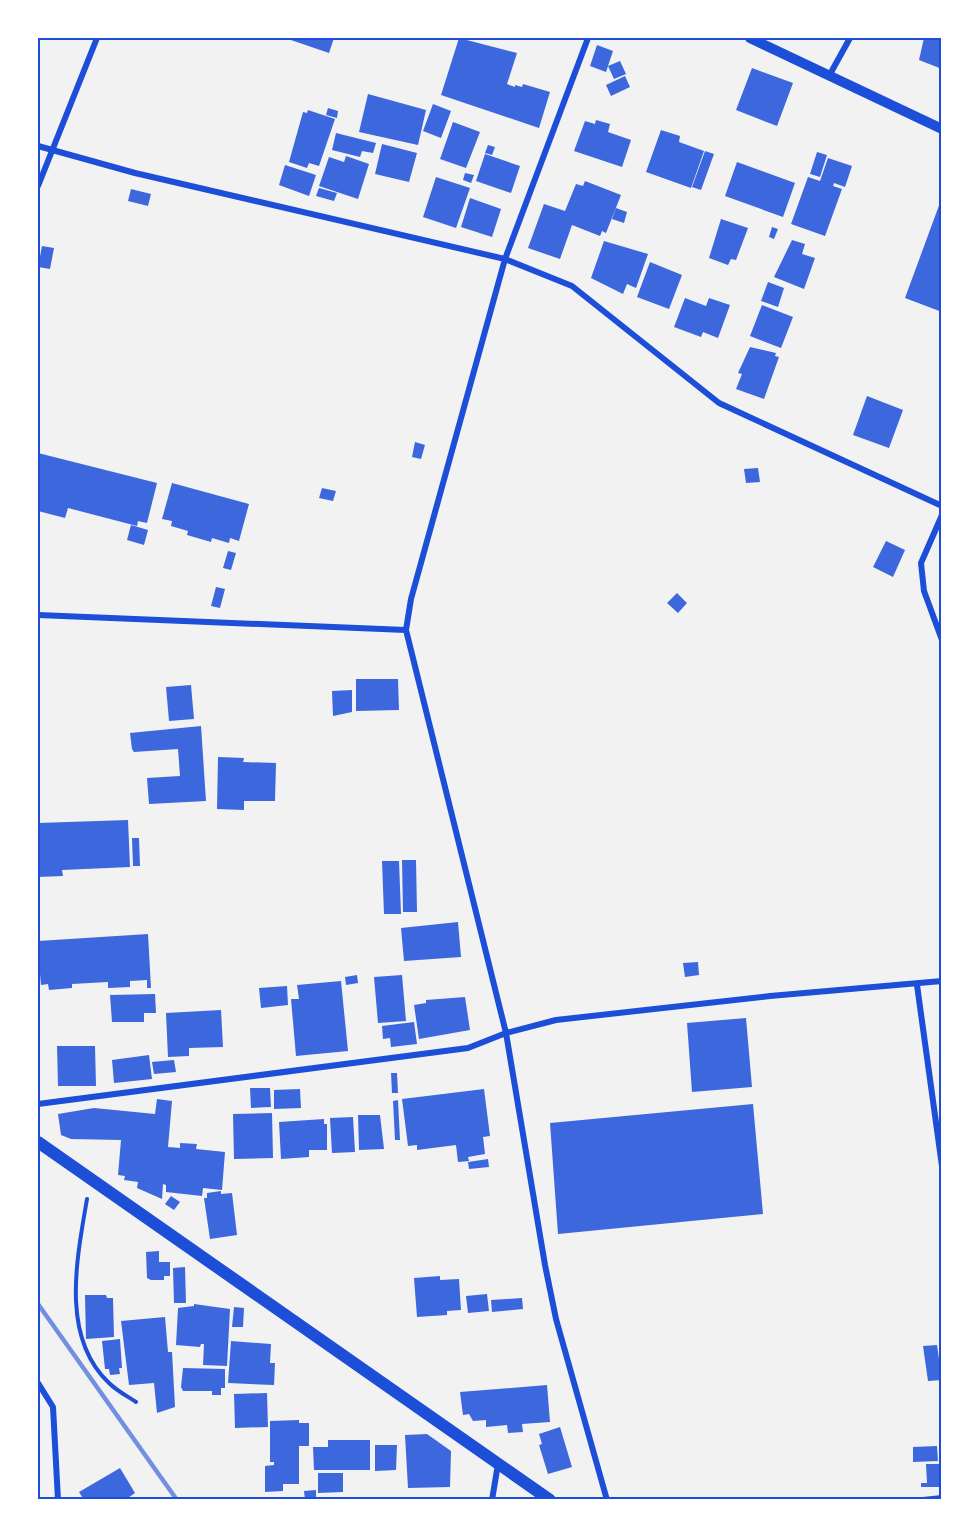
<svg xmlns="http://www.w3.org/2000/svg" width="979" height="1537" viewBox="0 0 979 1537" font-family="Jost,sans-serif">
<style>
.building{fill:#3d67dc}
.lines{fill:none;stroke-linecap:round;stroke-linejoin:round}
.path{stroke:#1d4ed8;stroke-width:4}
.minor{stroke:#1d4ed8;stroke-width:6}
.tertiary{stroke:#1d4ed8;stroke-width:10}
.secondary{stroke:#1d4ed8;stroke-width:12}
.rail{stroke:#7290e2;stroke-width:4.5}
.neatline{fill:none;stroke:#1d4ed8;stroke-width:2}
</style>
<rect width="100%" height="100%" fill="#f2f2f2"/>
<path class="building" d="M285 38H334L329 53Z
M459 38 517 53 507 84 515 87V85L522 87 523 84 550 92 539 128 441 95Z
M924 38H942V69L919 60Z
M597 45 613 51 606 72 590 66Z
M620 61 626 74 614 79 608 66Z
M752 68 793 83 777 126 736 110Z
M625 76 630 87 611 96 606 85Z
M368 94 426 110 418 145 359 132Z
M433 104 451 111 441 138 423 131Z
M328 108 338 111 337 118 326 115Z
M308 110 335 119 319 166 309 163 307 168 289 162 303 112 307 113Z
M596 120 610 124 608 132 631 140 622 167 574 151 585 121 595 124Z
M453 122 480 132 466 168 440 159Z
M661 130 680 136 679 142 704 151 691 188 646 172Z
M336 133 376 143 373 153 362 151 360 157 332 150Z
M382 144 417 153 409 182 375 174Z
M488 145 495 147 492 155 485 153Z
M705 151 714 154 701 190 692 187Z
M817 152 827 155 820 177 810 174Z
M485 154 520 166 511 193 476 181Z
M346 156 369 164 358 199 319 186 329 157 344 162Z
M828 158 852 166 845 187 834 183 833 186 842 189 825 236 791 224 808 177 820 181Z
M737 162 795 183 783 217 725 196Z
M285 165 316 175 309 196 279 185Z
M465 173 474 175 471 183 463 180Z
M436 177 470 188 456 228 423 217Z
M585 181 621 195 606 233 602 231 600 236 572 225 560 259 528 248 544 204 565 211 576 184 583 186Z
M319 188 337 193 334 201 316 196Z
M131 189 151 194 148 206 128 201Z
M470 198 501 209 492 237 461 227Z
M941 200H942V312L905 298Z
M616 208 627 212 624 223 612 219Z
M721 219 748 228 736 260 731 259 728 265 709 258Z
M772 227 778 229 774 239 769 237Z
M792 240 805 244 802 254 815 258 804 289 774 277Z
M604 241 648 254 636 288 627 284 623 294 591 278Z
M42 246 54 248 50 269 38 267Z
M650 262 682 275 669 309 637 297Z
M768 282 784 288 778 307 761 301Z
M685 298 706 306 709 298 730 305 718 338 703 332 701 337 674 327Z
M762 305 793 317 781 348 750 336Z
M750 347 776 353 775 356 779 357 764 399 736 389 742 374 738 373Z
M867 396 903 410 889 448 853 435Z
M415 442 425 445 421 459 412 457Z
M38 453 157 483 147 523 138 521 137 526 68 508 65 518 38 511Z
M758 468 760 482 746 483 744 469Z
M172 483 249 504 239 541 230 538 229 543 212 538 211 542 187 535 188 531 171 526 172 521 162 519Z
M322 488 336 491 333 501 319 498Z
M131 525 148 530 144 545 127 540Z
M886 541 905 550 893 577 873 567Z
M228 551 236 553 231 570 223 568Z
M216 587 225 589 220 608 211 606Z
M677 593 687 603 678 613 667 603Z
M356 679H398L399 710 356 711Z
M191 685 194 719 169 721 166 687Z
M352 690V712L333 716 332 691Z
M201 726 206 801 149 804 147 778 180 776 178 749 134 752 132 749 130 733Z
M218 757 244 758 243 762 276 763 275 801H244V810L217 809Z
M128 820 130 867 62 870 63 876 38 877V823Z
M132 838H139L140 866H133Z
M402 860H416L417 912H403Z
M382 861H399L401 914H384Z
M458 922 461 957 404 961 401 928Z
M148 934 151 988H147V980L130 981V987L108 988V982L72 984V988L49 990 48 984 41 985 40 974H38V941Z
M698 962 699 975 685 977 683 963Z
M357 975 358 983 346 985 345 977Z
M402 975 406 1021 378 1023 374 977Z
M341 981 348 1051 296 1056 291 999H299L297 985Z
M287 986 288 1005 261 1008 259 988Z
M155 994 156 1013H144V1022H112L110 995Z
M465 997 470 1030 419 1039 414 1005 426 1003V1000Z
M221 1010 223 1047 189 1048V1056L168 1057 166 1013Z
M746 1018 752 1087 692 1092 687 1023Z
M414 1022 417 1044 391 1047 390 1038 383 1039 382 1026Z
M57 1046H95L96 1086H58Z
M149 1055 152 1079 114 1083 112 1060Z
M174 1060 176 1072 154 1074 152 1062Z
M391 1073H397L398 1093H392Z
M250 1088H270L271 1107 251 1108Z
M300 1089 301 1108 274 1109V1090Z
M484 1089 490 1136 483 1137 485 1154 468 1157 469 1161 458 1162 456 1145 417 1150V1145L408 1146 402 1099Z
M157 1099 172 1101 168 1147 180 1148V1143L197 1144 196 1149 225 1152 222 1190 203 1188 202 1196 166 1192V1185L163 1184 162 1199 137 1188 138 1182 124 1180 125 1176 118 1175 121 1140 71 1139 61 1135 58 1114 94 1108 155 1114Z
M398 1100 400 1140H395L393 1101Z
M753 1104 763 1214 558 1234 550 1123Z
M272 1113 273 1158 234 1159 233 1114Z
M358 1115H380L384 1149 359 1150Z
M353 1117 355 1152 332 1153 330 1118Z
M324 1119V1124H327V1150H309V1157L281 1159 279 1122Z
M488 1159 489 1167 469 1169 468 1162Z
M221 1191V1194L232 1193 237 1235 210 1239 204 1198H207V1193Z
M171 1196 180 1202 174 1210 165 1204Z
M159 1251V1262H170V1276H164V1280H151L147 1278 146 1252Z
M185 1267 186 1303H174L173 1268Z
M440 1276V1280L459 1279 461 1310 447 1311V1315L417 1317 414 1278Z
M487 1294 489 1311 468 1313 466 1296Z
M85 1295H106L107 1298H113L114 1337 86 1339Z
M522 1298 523 1309 492 1312 491 1300Z
M194 1304 230 1309 227 1366 203 1365 204 1344H201L200 1347 176 1345 178 1308 194 1306Z
M234 1307 244 1308 243 1327H232Z
M165 1317 168 1352H172L175 1407 157 1413 154 1383 129 1385 121 1321Z
M120 1339 122 1368H119L120 1374 110 1375 109 1369H105L102 1341Z
M231 1341 271 1344 270 1363H275L274 1385 228 1383Z
M937 1345 942 1380 928 1381 923 1346Z
M183 1368 225 1369V1388H221V1395H212V1391H183L181 1387Z
M547 1385 550 1422 522 1424 523 1432 508 1433 507 1425 486 1427V1420L473 1421 469 1414 463 1415 460 1392Z
M267 1393 268 1427 235 1428 234 1394Z
M299 1420V1423H309V1446H299V1484H283V1491L265 1492V1466L274 1465V1462H270V1421Z
M560 1427 572 1467 548 1474 539 1445 542 1444 539 1434Z
M427 1434 451 1451 450 1487 408 1488 405 1435Z
M328 1440H370V1470H314L313 1447H328Z
M375 1445H397L396 1470 375 1471Z
M937 1446 938 1461 913 1462V1447Z
M926 1464H942V1487H921V1483H927Z
M120 1468 135 1493 125 1500H84L79 1492Z
M318 1473H343V1492L318 1493Z
M316 1490V1500H305L304 1491Z"/>
<g class="lines">
<path class="path" d="M87 1199C77 1258 60 1337 109 1383 117 1391 127 1396 136 1402"/>
<path class="minor" d="M588 38 505 259 411 599 406 630 506 1033 545 1265 556 1319 607 1500
M829 76 850 38
M38 146 135 173 505 259 572 286 719 403 942 506
M38 186 97 38
M942 515 921 563 924 591 942 640
M38 615 406 630
M917 985 942 1166
M38 1104 468 1048 506 1033 556 1020 770 996 942 981
M38 1383 53 1407 58 1500
M492 1500 498 1464
M923 1500 942 1498"/>
<path class="tertiary" d="M750 38 942 129"/>
<path class="secondary" d="M38 1142 550 1500"/>
<path class="rail" d="M38 1304 177 1500"/>
</g>
<rect width="979" height="1537" fill="none" stroke="#ffffff" stroke-width="78"/>
<rect x="39" y="39" width="901" height="1459" class="neatline"/>
</svg>
